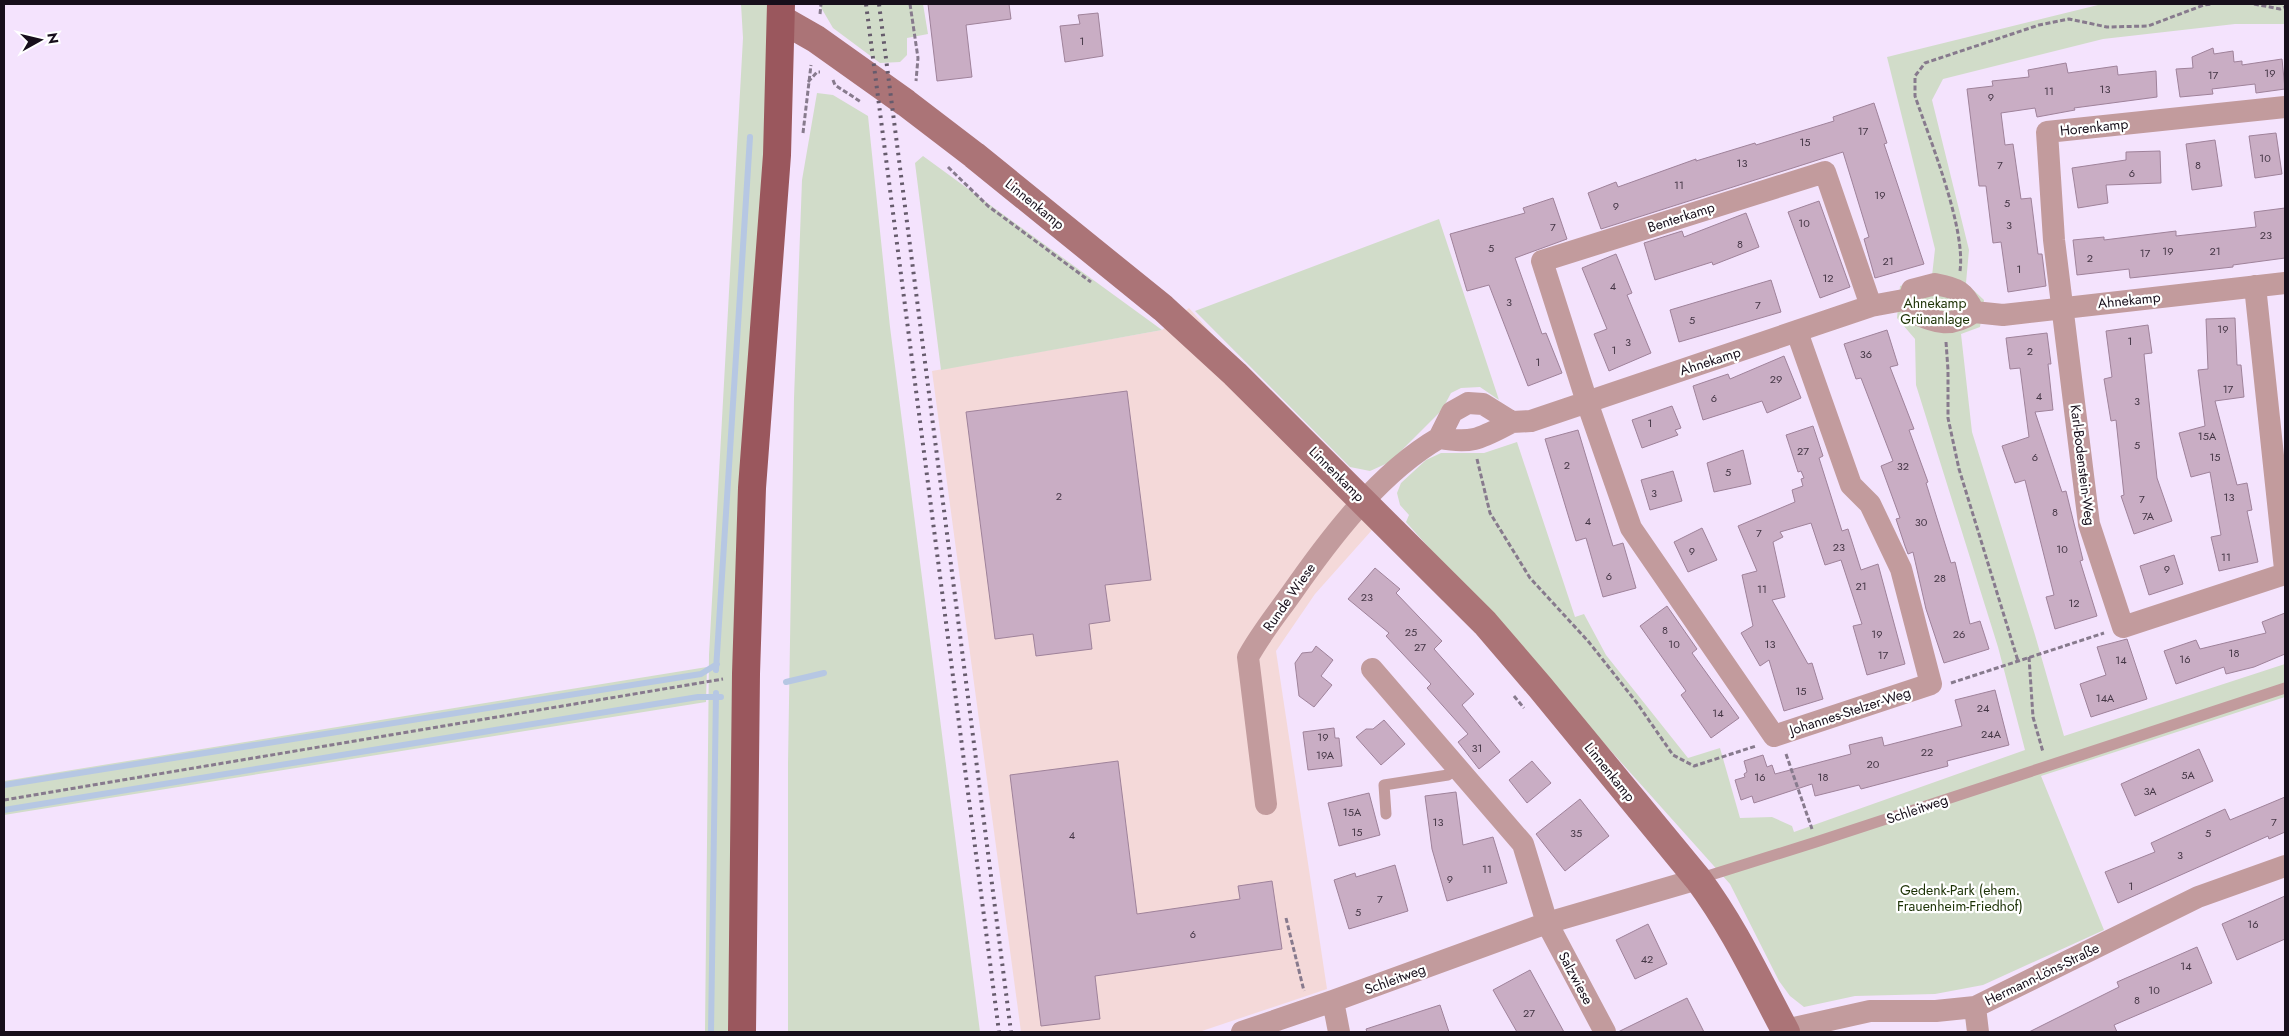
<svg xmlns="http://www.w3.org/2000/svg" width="2289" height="1036" viewBox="0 0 2289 1036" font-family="Jost,sans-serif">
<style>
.commercial{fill:#f4d9d9}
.green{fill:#d1dcc9}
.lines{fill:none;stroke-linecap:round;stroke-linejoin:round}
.stream{stroke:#b6c7e3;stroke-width:6}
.building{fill:#c9adc4;stroke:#9f829a}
.path{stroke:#877a8d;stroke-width:3;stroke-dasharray:5 2.5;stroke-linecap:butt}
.lane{stroke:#c29b9d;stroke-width:11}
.street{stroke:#c29b9d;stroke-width:22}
.secondary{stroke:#ab7477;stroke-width:28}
.primary{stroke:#9a575d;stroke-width:28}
.rail{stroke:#665b6c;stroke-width:4;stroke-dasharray:2.5 5;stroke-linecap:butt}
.labels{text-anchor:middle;stroke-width:4.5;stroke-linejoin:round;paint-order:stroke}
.number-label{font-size:11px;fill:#443645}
.street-label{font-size:14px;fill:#170f1b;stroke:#fff}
.park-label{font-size:14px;fill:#1b3104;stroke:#fff}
</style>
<rect width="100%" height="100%" fill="#f4e3fd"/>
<path class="commercial" d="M1189 308 1228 352 1388 512 1315 594 1276 651 1327 989 1199 1032H1021L932 371 1162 330Z"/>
<path class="green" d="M741 4H768L769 34 733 1032H705L709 655 743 38Z
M819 4H923L928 34 907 38V55L900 62 880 63 833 28Z
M2119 4H2285V24H2235L2103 39 1943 79 1932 100 1969 250 1966 283 1984 300 1980 327 1961 334 1972 432 2035 635 2064 736 2285 664V697L2041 776 2104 930 1983 985 1935 994 1855 996 1804 1007 1790 996 1779 981 1730 884 1406 522 1409 515 1400 505 1397 493 1401 483 1426 460 1441 453H1484L1517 442 1575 617 1584 614 1606 655 1688 758 1720 748 1740 818 1772 817 1792 826 1794 832 2025 750 1998 647 1916 385 1915 339 1897 318 1900 286 1932 276 1935 249 1887 57 2098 5Z
M817 93 833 95 868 116 890 327 980 1032H788V764L794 398 802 180Z
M923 156 1162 330 941 370 915 163Z
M1439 219 1499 400 1480 387 1461 388 1451 393 1442 410 1390 462 1370 471 1350 467 1195 311Z
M707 667 706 702 4 815V781Z"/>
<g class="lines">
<path class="stream" d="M716 670 750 137
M786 682 824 673
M4 785 701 674 717 664
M4 810 698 697H721
M711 1032 716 693"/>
</g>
<path class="building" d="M928 4H1009L1011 19 966 25 972 77 937 81Z
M1098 13 1103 56 1065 62 1060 26 1080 24 1078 15Z
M2213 48 2214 54 2233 51 2234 62 2242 61V65L2282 59 2285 89 2256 93 2255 84 2212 89 2213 94 2180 97 2176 69 2193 68 2192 57Z
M2066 63 2068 73 2117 66 2118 75 2156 71 2157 97 2074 108 2075 110 2037 117 2035 108 2001 113 2005 145 2013 144 2021 199 2031 198 2038 254H2042L2046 286 2008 292 2001 242 1993 243 1986 186H1979L1967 89 1993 86 1992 81 2029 77 2028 70Z
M1874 103 1887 143 1884 144 1924 264 1875 278 1864 239 1869 237 1843 152 1601 229 1588 193 1616 182 1618 187 1696 159V161L1755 143 1756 145 1834 121 1833 117Z
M2276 133 2282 174 2255 178 2249 136Z
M2215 140 2222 186 2192 190 2186 144Z
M2160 151 2161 183 2106 185 2108 203 2078 208 2072 168 2126 160V152Z
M1553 198 1567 239 1515 258 1542 334 1546 333 1562 373 1528 386 1489 285 1467 291 1450 234 1525 213 1523 208Z
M1819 201 1850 287 1820 298 1788 212Z
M2285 208V258L2233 265V267L2130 278 2129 269 2077 275 2073 240 2104 237V240L2176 231V236L2256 227 2254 212Z
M1746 213 1759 247 1713 265 1712 262 1655 280 1644 243 1682 231 1684 237Z
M1616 254 1632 293 1627 295 1651 353 1609 371 1594 334 1607 329 1582 268Z
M1771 280 1781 312 1679 342 1670 310Z
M2235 318 2237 365H2241L2244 397 2215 401 2237 485 2247 483 2252 510 2247 511 2258 562 2219 571 2211 537 2221 535 2210 472 2191 477 2179 433 2205 426 2198 370 2208 369 2206 319Z
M2148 325 2152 353 2144 354 2157 478 2172 521 2134 534 2121 496 2124 495 2116 420 2111 421 2104 379 2112 377 2106 331Z
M1887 330 1898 365 1890 367 1914 429 1909 430 1928 482 1926 483 1951 563 1955 562 1970 624 1980 621 1989 649 1944 663 1926 609 1913 552 1908 554 1905 546 1896 519 1900 518 1881 466 1893 461 1861 378 1856 379 1844 344Z
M2047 333 2051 364H2048L2053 410 2035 412 2062 492 2066 491 2083 560 2080 561 2097 616 2055 629 2046 597 2054 595 2025 480 2015 483 2002 446 2029 437 2020 368 2010 369 2006 338Z
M1784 356 1801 398 1767 413 1762 401 1703 420 1693 386 1728 374 1730 379Z
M1127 391 1151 580 1105 585 1110 621 1089 624 1092 649 1036 656 1033 634 995 639 966 412Z
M1672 406 1681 428 1675 430 1678 435 1642 448 1632 420Z
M1813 426 1823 456 1819 458 1842 531 1848 529 1861 570 1878 564 1905 664 1867 675 1853 626 1862 624 1841 560 1825 565 1811 523 1780 532 1783 537 1773 542 1785 597 1772 600 1808 664 1812 663 1823 699 1784 711 1769 660 1760 666 1741 633 1753 626 1742 575 1757 571 1738 526 1795 502 1792 490 1803 486 1801 479 1804 478 1801 471 1798 472 1786 435Z
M1578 430 1613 546 1623 543 1636 588 1603 597 1586 538 1576 541 1545 439Z
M1743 450 1751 484 1714 492 1707 463Z
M1673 471 1682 501 1650 510 1641 480Z
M1702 528 1717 560 1688 572 1674 542Z
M2174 555 2183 584 2149 595 2140 566Z
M1375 568 1400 589 1396 593 1442 641 1434 649 1474 694 1462 705 1500 752 1479 769 1458 742 1468 734 1427 688 1431 684 1386 636 1389 633 1348 599Z
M1667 606 1697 649 1692 653 1739 718 1711 738 1681 695 1686 691 1640 626Z
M2285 613V654L2254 667 2226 674 2224 667 2176 684 2164 651 2196 640 2200 649 2266 633 2262 622Z
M2127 639 2147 699 2091 717 2080 684 2106 675 2097 647Z
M1316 646 1333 660 1321 676 1332 685 1314 707 1299 696 1295 663 1302 653 1312 652Z
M1995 690 2009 745 1947 761 1948 766 1861 789 1859 785 1815 796 1812 784 1754 803 1752 796 1741 800 1735 780 1745 777 1744 774 1747 772 1744 761 1763 755 1767 767 1772 765 1775 774 1851 754 1849 745 1882 737 1884 746 1962 726 1955 700Z
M1384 720 1405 744 1381 765 1356 737 1366 729H1373Z
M1334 728 1335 738H1339L1342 766 1308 770 1303 732Z
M2199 749 2213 781 2135 816 2121 784Z
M1118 761 1137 914 1240 899 1238 886 1272 881 1282 949 1095 976 1100 1019 1041 1026 1010 775Z
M1532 761 1551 783 1527 803 1509 780Z
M1456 792 1463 845 1493 837 1507 883 1447 901 1432 849 1425 796Z
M1369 793 1380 835 1339 846 1328 803Z
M2285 797V832L2269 839 2268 836 2118 903 2105 872 2155 852 2151 843 2225 809 2230 820Z
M1580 799 1609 836 1565 871 1536 834Z
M1395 865 1408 911 1349 929 1334 880 1355 873 1356 877Z
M2285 896V939L2237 960 2222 924Z
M1648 924 1667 964 1635 979 1616 940Z
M2197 947 2212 983 2114 1025 2117 1032H2029L2119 987 2117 982Z
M1530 970 1564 1032H1517L1493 990Z
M1687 998 1704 1032H1618Z
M1440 1005 1449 1032H1367L1366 1029Z"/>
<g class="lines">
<path class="path" d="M910 4 918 58 916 81
M2254 4 2280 9 2285 7
M820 14 821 4
M833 80 835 85 861 102
M808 82 817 72H820
M803 133 811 65
M948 167 988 206 1091 282
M1960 271C1966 228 1930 140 1915 96V76L1925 63 2039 25 2069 19 2107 27 2148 26 2204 5 2212 4
M1946 342 1948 370V418L1959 469 2018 661
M1477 459 1490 513 1530 578 1588 641 1637 703 1673 755 1694 766 1756 746
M2029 657 2033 717 2043 752
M1951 683 2104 633
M1514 696 1524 708
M1786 754 1812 829
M4 800 723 679
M1286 918 1304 991"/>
<path class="lane" d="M1386 814 1384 785 1448 775 1457 768
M1698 879 1816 842 2285 688"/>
<path class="street" d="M2285 107 2047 132 2054 240 2089 524 2123 627 2285 574
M1935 284C1957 288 1964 291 1974 312 1950 328 1938 323 1914 313L1909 299 1912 290Z
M2255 286 2285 569
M1974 312 2003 315 2285 283
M1797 332 1851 485 1870 504 1901 569 1931 684 1774 736 1631 528 1587 402 1542 261 1825 172 1871 306
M1468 403 1483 404 1512 422C1481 438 1474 444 1439 438L1452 412Z
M1512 422 1531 421 1871 306 1909 299
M1372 669 1523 844 1547 923 1605 1032
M1266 804 1248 657C1260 635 1276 615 1291 594 1330 538 1379 473 1439 438
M1333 1001 1339 1032
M1975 1007 1978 1032
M1785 1030 1870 1011H1936L1975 1007 2198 897 2285 866
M1242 1032 1333 1001 1547 923 1698 879"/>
<path class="secondary" d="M781 19 816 39 906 103 974 155 1163 308 1235 374 1485 623 1540 687 1698 879C1735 929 1757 978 1786 1032"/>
<path class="primary" d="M742 1032 746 674 752 488 777 155 781 4"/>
<path class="rail" d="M866 4 999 1032
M879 4 1011 1032"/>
</g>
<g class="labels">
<g class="number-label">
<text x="1082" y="45">1</text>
<text x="2270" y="77">19</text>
<text x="2213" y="79">17</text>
<text x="2105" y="93">13</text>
<text x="2049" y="95">11</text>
<text x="1991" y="101">9</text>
<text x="1863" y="135">17</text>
<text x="1805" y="146">15</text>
<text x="2265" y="162">10</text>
<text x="1742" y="167">13</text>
<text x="2000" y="169">7</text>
<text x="2198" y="169">8</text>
<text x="2132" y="177">6</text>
<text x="1679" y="189">11</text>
<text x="1880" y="199">19</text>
<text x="2007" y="207">5</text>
<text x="1616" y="210">9</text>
<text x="1804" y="227">10</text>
<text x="2009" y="229">3</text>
<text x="1553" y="231">7</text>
<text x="2266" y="239">23</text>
<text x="1740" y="248">8</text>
<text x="1491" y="252">5</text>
<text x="2168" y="255">19</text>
<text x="2215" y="255">21</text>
<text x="2145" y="257">17</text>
<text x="2090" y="262">2</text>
<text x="1888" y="265">21</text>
<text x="2019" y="273">1</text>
<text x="1828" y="282">12</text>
<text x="1613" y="290">4</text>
<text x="1509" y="306">3</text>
<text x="1758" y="309">7</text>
<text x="1692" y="324">5</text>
<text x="2223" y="333">19</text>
<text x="2130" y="345">1</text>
<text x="1628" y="346">3</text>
<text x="1614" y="354">1</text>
<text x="2030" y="355">2</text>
<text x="1866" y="358">36</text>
<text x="1538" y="366">1</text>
<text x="1776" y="383">29</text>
<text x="2228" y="393">17</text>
<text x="2039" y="400">4</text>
<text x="1714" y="402">6</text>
<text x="2137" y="405">3</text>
<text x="1650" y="427">1</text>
<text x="2207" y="440">15A</text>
<text x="2137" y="449">5</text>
<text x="1803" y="455">27</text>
<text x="2035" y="461">6</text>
<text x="2215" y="461">15</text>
<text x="1567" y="469">2</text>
<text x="1903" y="470">32</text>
<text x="1728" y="476">5</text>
<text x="1654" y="497">3</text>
<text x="1059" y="500">2</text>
<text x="2229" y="501">13</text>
<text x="2142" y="503">7</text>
<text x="2055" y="516">8</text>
<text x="2148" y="520">7A</text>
<text x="1588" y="525">4</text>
<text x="1921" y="526">30</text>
<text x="1759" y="537">7</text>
<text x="1839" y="551">23</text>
<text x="2062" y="553">10</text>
<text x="1692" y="555">9</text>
<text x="2226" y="561">11</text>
<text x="2167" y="573">9</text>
<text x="1609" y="580">6</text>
<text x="1940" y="582">28</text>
<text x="1861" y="590">21</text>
<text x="1762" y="593">11</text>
<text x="1367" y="601">23</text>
<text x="2074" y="607">12</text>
<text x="1665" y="634">8</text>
<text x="1411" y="636">25</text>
<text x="1877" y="638">19</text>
<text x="1959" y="638">26</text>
<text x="1674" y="648">10</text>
<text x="1770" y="648">13</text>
<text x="1420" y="651">27</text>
<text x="2234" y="657">18</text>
<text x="1883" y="659">17</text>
<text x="2185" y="663">16</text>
<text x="2121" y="664">14</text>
<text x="1801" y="695">15</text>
<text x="2105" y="702">14A</text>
<text x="1983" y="712">24</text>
<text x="1718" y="717">14</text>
<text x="1991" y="738">24A</text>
<text x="1323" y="741">19</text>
<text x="1477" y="752">31</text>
<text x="1927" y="756">22</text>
<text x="1325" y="759">19A</text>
<text x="1873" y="768">20</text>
<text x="2188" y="779">5A</text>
<text x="1760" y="781">16</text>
<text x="1823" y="781">18</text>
<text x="2150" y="795">3A</text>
<text x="1352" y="816">15A</text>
<text x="1438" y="826">13</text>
<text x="2274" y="826">7</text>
<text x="1357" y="836">15</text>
<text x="1576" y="837">35</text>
<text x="2208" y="837">5</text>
<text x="1072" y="839">4</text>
<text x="2180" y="859">3</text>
<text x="1487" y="873">11</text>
<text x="1450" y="883">9</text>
<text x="2131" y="890">1</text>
<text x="1380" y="903">7</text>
<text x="1358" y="916">5</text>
<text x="2253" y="928">16</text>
<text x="1193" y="938">6</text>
<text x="1647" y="963">42</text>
<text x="2186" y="970">14</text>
<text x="2154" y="994">10</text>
<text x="2137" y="1004">8</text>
<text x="1529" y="1017">27</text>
</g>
<g class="street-label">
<text transform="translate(2094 127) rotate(-6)" y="5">Horenkamp</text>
<text transform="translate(1035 204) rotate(39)" y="5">Linnenkamp</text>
<text transform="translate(1681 217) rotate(-18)" y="5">Benterkamp</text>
<text transform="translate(2129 300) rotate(-6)" y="5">Ahnekamp</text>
<text transform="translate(1710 361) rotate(-18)" y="5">Ahnekamp</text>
<text transform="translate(2083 465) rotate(83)" y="5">Karl-Bodenstein-Weg</text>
<text transform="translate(1337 474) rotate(45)" y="5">Linnenkamp</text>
<text transform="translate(1289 597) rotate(-55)" y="5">Runde Wiese</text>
<text transform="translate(1850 711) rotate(-18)" y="5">Johannes-Stelzer-Weg</text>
<text transform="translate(1610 772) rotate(51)" y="5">Linnenkamp</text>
<text transform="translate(1917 809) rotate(-19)" y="5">Schleitweg</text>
<text transform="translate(2042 974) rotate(-26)" y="5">Hermann-Löns-Straße</text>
<text transform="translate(1576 978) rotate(62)" y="5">Salzwiese</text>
<text transform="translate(1395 979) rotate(-20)" y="5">Schleitweg</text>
</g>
<g class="park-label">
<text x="1935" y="308">Ahnekamp<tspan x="1935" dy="16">Grünanlage</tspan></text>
<text x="1960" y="895">Gedenk-Park (ehem.<tspan x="1960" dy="16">Frauenheim-Friedhof)</tspan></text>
</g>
</g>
<rect width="2289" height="1036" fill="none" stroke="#170f1b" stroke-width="10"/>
<g transform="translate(40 40) rotate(82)" stroke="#ffffff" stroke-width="4" paint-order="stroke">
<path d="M0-4L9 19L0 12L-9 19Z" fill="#170f1b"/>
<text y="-8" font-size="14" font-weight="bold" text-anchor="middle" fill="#170f1b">N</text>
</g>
</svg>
